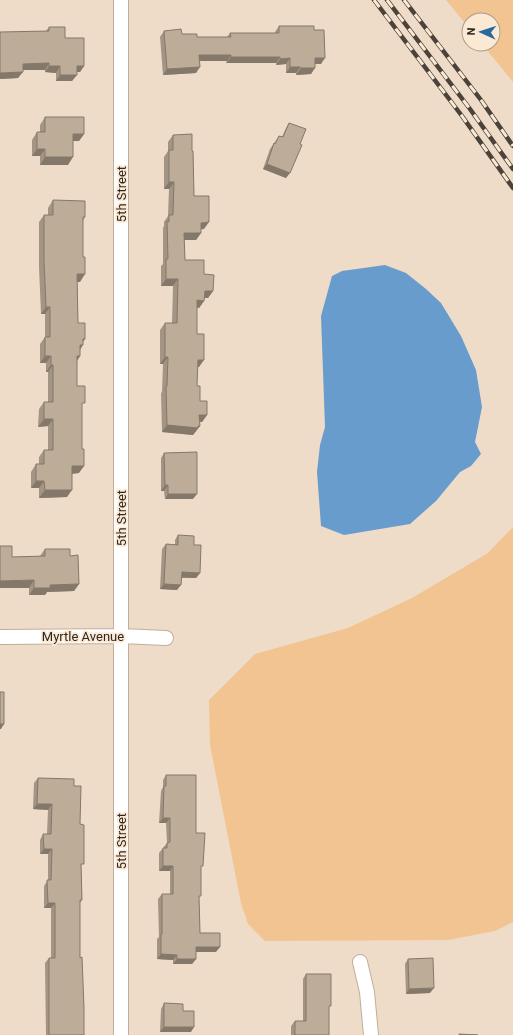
<svg xmlns="http://www.w3.org/2000/svg" width="513" height="1035" viewBox="0 0 513 1035" font-family="Roboto,sans-serif">
<style>
.green{fill:#f1c491}
.water{fill:#689ccd}
.lines{fill:none;stroke-linecap:round;stroke-linejoin:round}
.street-casing{stroke:#c0ae9a;stroke-width:16}
.street{stroke:#fff;stroke-width:14}
.rail-casing{stroke:#4b433a;stroke-width:4.5}
.rail{stroke:#fce9d4;stroke-width:3;stroke-dasharray:9;stroke-linecap:butt}
.wall{fill:#a39483}
.shaded-wall{fill:#84786a}
.building{fill:#bdac98;stroke:#84786a}
.labels{text-anchor:middle;stroke-width:3.5;stroke-linejoin:round;paint-order:stroke}
.street-label{font-size:13px;fill:#2f2821;stroke:#fce9d4}
</style>
<rect width="100%" height="100%" fill="#eedcc8"/>
<path class="green" d="M446 0H513V82L482 44H493V20H469V28Z
M513 527V922L495 931 448 940 265 941 248 924 241 903 210 745 209 700 255 654 348 628 412 598 488 553Z"/>
<path class="water" d="M385 265 406 273 426 289 441 303 461 336 476 370 482 407 475 442 481 454 471 466 460 472 436 501 410 524 344 535 321 526 317 472 320 445 325 427 321 316 332 276 342 271Z"/>
<g class="lines">
<g class="street-casing">
<path id="street" d="M0 637 122 636 166 638
M360 962 367 992 371 1035
M121 1035V0"/>
</g>
<use href="#street" class="street"/>
<g class="rail-casing">
<path id="rail" d="M374 0 462 116 513 188
M387 0 470 109 513 169
M404 0 481 100 513 146"/>
</g>
<use href="#rail" class="rail"/>
</g>
<path class="wall" d="M279 26 314 30 321 64H315L311 74 296 75V73H286V64L276 65V63H226L227 61H199L196 73 163 75 160 37 164 31 197 37H227L230 33H275V32Z
M49 27 65 38 84 66 80 72H77L72 81H56V73L45 72V70H23L18 78 0 79 46 31Z
M45 117 84 134 79 141H73L68 165H40V156H32V140L37 132H40V125Z
M289 123 286 178 263 169 270 149 279 136 282 137 286 128Z
M173 135 192 151 194 196 204 229H201V233L196 240H184L185 260 204 274 213 291 208 298H204V301L199 308 197 307V334L199 367H197V386L200 401 207 415 202 422H199L200 426 193 435 162 432 161 393 162 392 163 364H160V330L165 323H172L173 286H161V266L163 264V228L164 226V222L168 216 169 189H164V157L168 151V142Z
M53 200 85 217 83 221 80 282H77L78 323 83 341 80 350V356L77 361V386L82 407 79 473 72 474 67 497 39 498V488H31V472L36 464H39V457L44 450H48V426L38 427 39 409 44 402H48V372H46V363H40V344L45 337V314H41L39 267V222L44 215H48V208Z
M164 453 193 499H165L164 491H161V458Z
M178 535 194 545 200 573 196 578H181L177 590 160 589 162 549 166 544 175 545V540Z
M45 549 70 556 79 584 74 591 47 592 45 595H29V588L12 557 40 556Z
M166 775 196 833 201 869 199 898 200 933 216 952H196V959L192 964H173V960L157 959V939L159 937 158 899 162 894H170V871H159V853L167 843 166 823H159L161 791 163 787V780Z
M38 778 74 786 80 824 82 900 80 903V958L84 1035H46L45 963 49 958H51V908H44V886L48 880V854H40V840L43 834H47L48 810 33 809 34 783Z
M408 959 430 993 406 994 405 964Z
M306 974 329 1009V1035H291V1026L295 1021H303V979Z
M164 1003 183 1011 191 1032H160L161 1009Z"/>
<path class="shaded-wall" d="M199 55H231L227 61H195Z
M231 57H280L276 63H226Z
M290 58 286 64 276 65 280 59Z
M315 58H325L321 64H311Z
M49 63 45 70H18L23 64Z
M49 66H60L56 73 45 72Z
M77 66H84L80 72H72Z
M200 67 196 73 163 75 167 69Z
M290 67H300L296 73H286Z
M301 68H315L311 74 296 75Z
M23 72 18 78 0 79V73Z
M60 75H77L72 81H56Z
M73 134H84L79 141H68Z
M37 149H45L40 156H32Z
M45 157H73L68 165H40Z
M267 164 290 173 286 178 263 169Z
M169 182H174L169 189H164Z
M209 222 204 229 196 230 201 223Z
M184 233H201L196 240H179Z
M77 274H85L80 282H72Z
M166 279H178L173 286H161Z
M205 291H213L208 298H200Z
M197 300 204 301 199 308 193 307Z
M46 307H50L45 314H41Z
M83 339H85L81 345H83L78 353 75 352Z
M45 356H51L46 363H40Z
M77 356H80L75 364Z
M165 357H168L163 364H160Z
M198 360H204L199 367H193Z
M51 365H53L48 372H46Z
M199 415H207L202 422H194Z
M44 419H53L48 426 38 427Z
M167 425 198 426H200L193 435 162 432Z
M72 466H84L79 473 67 474Z
M36 481H44L39 488H31Z
M165 485H168L164 491H161Z
M45 490H72L67 497 39 498Z
M168 494H197L193 499H165Z
M182 572 200 573 196 578 178 577Z
M34 580 29 588H0V581Z
M79 584 74 591 47 592 45 595H29L34 588 50 585Z
M164 584 181 585 177 590 160 589Z
M0 724H4L1 729H0Z
M37 804H52L48 810 33 809Z
M163 818H170L166 823H159Z
M44 849H52L48 854H40Z
M163 866H173L170 871H159Z
M48 903H55L51 908H44Z
M196 947H220L216 952H192Z
M161 954 177 955 173 960 157 959Z
M177 959H196L192 964H173Z
M434 988 430 993 406 994 409 989Z
M164 1027H194L191 1032H160Z"/>
<path class="building" d="M279 26H314V30H324L325 58H315V68H301L300 67H290V58L280 59V57H231V55H199L200 67 167 69 164 31 181 29 182 34H197V37H231L230 33H279Z
M49 27H65V38H84V66H77V75H60V66H49V63L23 64V72L0 73V32L49 31Z
M45 117H84V134H73V157H45V149H37V132H45Z
M289 123 306 129 300 144 302 145 290 173 267 164 274 143 275 144 279 136 283 137Z
M192 134V151H193L194 196H209V222L201 223V233H184L185 260H204V274L214 275 213 291H205L204 301 197 300V334H204V360H198L197 386H200V401H207V415H199L200 426H198V428L167 425 166 386H167L168 357H165V323H177L178 279H166V259H168L167 221 169 222V215H173L174 182H169V150H173V135Z
M53 200 85 201V217H83V257H85V274H77L78 323H85V339H83V345H80V356H77V386H85V403H82V449H84V466H72V490H45L44 481H36V464H44V450H53V419H44V402H53V365H51V356H45V337H50V307H46L44 260V215H53Z
M197 452V494H168V485H165L164 453Z
M178 535 194 536V545H201L200 573 182 572 181 585 164 584 166 544 178 545Z
M0 546H12V557L45 556V549H70V556L78 555 79 584 50 585V588H34V580L0 581Z
M0 692H4V724H0Z
M166 775H196V833H205L203 866H201V896H199L200 933H220V947H196V959H177V955L161 954V934H162V894H173V866H163V848H167V843L170 842V818H163L164 786H166Z
M38 778 74 779V786H81L80 824 84 825V864H81L82 900H80V958L82 957 84 1008V1035H49V958H55V903H48L47 880H51L52 849H44L43 834H51L52 804H37Z
M433 958 434 988 409 989 408 959Z
M306 974H331V1006H329V1035H295V1021H306Z
M164 1003 183 1004V1011H194V1027H164Z
M459 1034 478 1035H459Z"/>
<g class="labels">
<g class="street-label">
<text transform="translate(121 194) rotate(-90)" y="5">5th Street</text>
<text transform="translate(121 518) rotate(-90)" y="5">5th Street</text>
<text x="83" y="641">Myrtle Avenue</text>
<text transform="translate(121 841) rotate(-90)" y="5">5th Street</text>
</g>
</g>
<g transform="translate(481 32) rotate(273)"><circle r="19" fill="#fce9d4" stroke="#aa9c8c"/>
<path d="M0-3L7 15L0 10L-7 15Z" fill="#2a69a0"/>
<text y="-6" font-size="11" font-weight="bold" text-anchor="middle" fill="#2f2821">N</text>
</g>
</svg>
